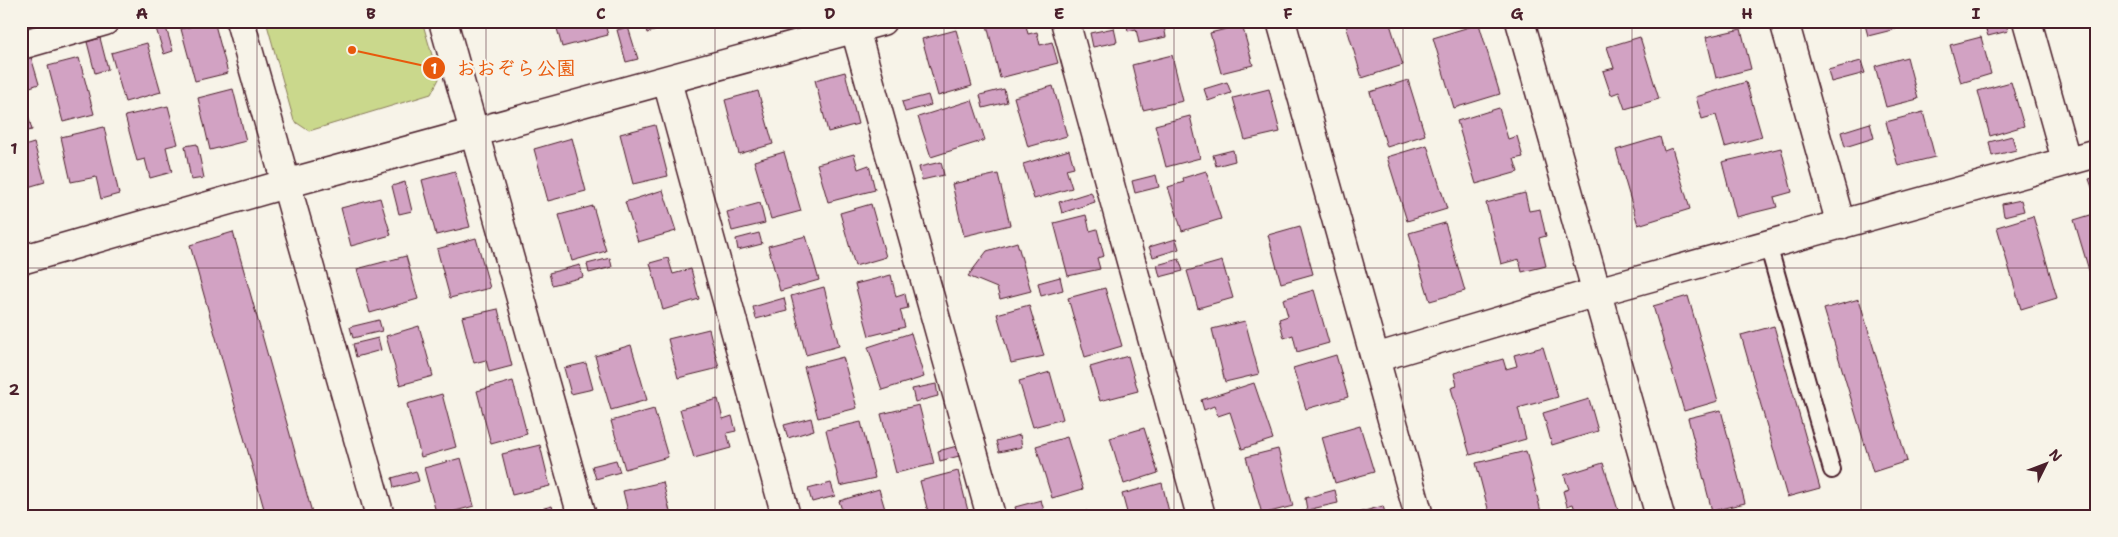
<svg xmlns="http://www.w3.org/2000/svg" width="2118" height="537" viewBox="0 0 2118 537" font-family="'Shantell Sans','Klee One',sans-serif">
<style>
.green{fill:#cad88c;stroke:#8a7c5c}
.building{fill:#d2a2c3;stroke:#4a1f2b}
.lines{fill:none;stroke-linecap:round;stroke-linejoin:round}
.service-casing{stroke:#4a1f2b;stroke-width:20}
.minor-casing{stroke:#4a1f2b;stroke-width:31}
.tertiary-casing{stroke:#4a1f2b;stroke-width:31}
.service{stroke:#f7f3e8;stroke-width:16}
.minor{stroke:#f7f3e8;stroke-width:28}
.tertiary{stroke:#f7f3e8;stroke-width:28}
.grid{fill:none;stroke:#4a1f2b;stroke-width:1;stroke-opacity:0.55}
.leader{fill:none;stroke:#e8590c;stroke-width:2}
.callout-dot{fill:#e8590c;stroke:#f7f3e8;stroke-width:2}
.mark-label{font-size:15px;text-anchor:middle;font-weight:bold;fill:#fff}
.callout-label{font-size:20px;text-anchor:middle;font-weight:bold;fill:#e8590c;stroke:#f7f3e8;stroke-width:4.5;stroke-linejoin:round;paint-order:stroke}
.neatline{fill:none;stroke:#4a1f2b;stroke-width:2}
.grid-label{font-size:16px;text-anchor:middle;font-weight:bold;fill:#4a1f2b}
</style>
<rect width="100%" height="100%" fill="#f7f3e8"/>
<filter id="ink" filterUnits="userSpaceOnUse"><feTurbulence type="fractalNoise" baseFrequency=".02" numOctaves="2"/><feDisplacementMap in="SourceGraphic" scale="10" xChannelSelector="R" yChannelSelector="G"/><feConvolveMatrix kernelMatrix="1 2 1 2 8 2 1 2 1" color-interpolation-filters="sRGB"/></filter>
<g filter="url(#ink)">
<path class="green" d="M266 21H422L439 79 431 94 309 131 294 121Z"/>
<path class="building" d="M164 21 173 51 164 54 154 22Z
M214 21 228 73 195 81 181 29Z
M555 21H604L608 35 562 47Z
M644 21H673L674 25 647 33Z
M753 21H766V22L754 26Z
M986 21H1025L1028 34 1037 32 1040 45 1052 42 1058 63 1000 78Z
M1126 21H1163L1166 37 1139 43 1136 29 1128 31Z
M1359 21H1389L1403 65 1362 78 1346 25Z
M1585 21H1607L1587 27Z
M1864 21H1893L1896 29 1868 36Z
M1997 21H2005L2008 31 1988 36 1984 24Z
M1479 24 1500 94 1454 108 1433 38Z
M1242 25 1253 65 1221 73 1210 33Z
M628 27 638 59 626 62 617 30Z
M1114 28 1117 42 1093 47 1090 33Z
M1741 29 1751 69 1716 78 1706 37Z
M956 30 972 86 938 96 922 39Z
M1640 37 1659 99 1625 109 1619 92 1611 95 1603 71 1614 68 1607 47Z
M1981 37 1991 74 1961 83 1950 45Z
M100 38 108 69 95 73 87 42Z
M147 43 161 92 125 102 111 53Z
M1172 55 1183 101 1143 110 1132 65Z
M31 57 39 84 30 87 22 59Z
M1907 57 1918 99 1886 107 1875 66Z
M79 58 94 114 63 122 48 66Z
M1861 61 1865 73 1831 82 1828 70Z
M845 72 858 124 828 132 815 80Z
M1408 80 1425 135 1387 147 1370 92Z
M1227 82 1231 93 1208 101 1204 89Z
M1746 82 1762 137 1725 147 1716 115 1702 119 1696 97Z
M2011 82 2024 126 1990 136 1978 91Z
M1053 86 1067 136 1028 147 1014 97Z
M21 88 32 130 21 132Z
M233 89 246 141 210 150 198 98Z
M1004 89 1007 102 983 108 980 95Z
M1269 89 1280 132 1245 140 1233 98Z
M758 91 773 144 739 154 725 100Z
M928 95 931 105 905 112 902 102Z
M972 100 985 140 931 157 918 117Z
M168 106 178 144 166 147 172 172 150 178 145 159 137 161 125 116Z
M1499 108 1508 139 1517 136 1523 157 1514 159 1518 172 1476 184 1457 121Z
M1923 112 1935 157 1898 166 1886 122Z
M1190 116 1200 158 1166 167 1155 125Z
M1870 123 1874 138 1845 147 1841 132Z
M655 125 668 176 633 184 620 134Z
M104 127 119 194 101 199 96 177 71 182 61 137Z
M2012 136 2016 150 1992 156 1989 142Z
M1660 137 1664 151 1672 148 1690 209 1638 225 1616 150Z
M572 138 586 191 548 201 534 149Z
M34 143 45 182 21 189V147Z
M197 144 204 178 191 180 185 146Z
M1427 145 1447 209 1407 221 1387 157Z
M1781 148 1792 192 1774 197 1777 207 1736 217 1722 162Z
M1069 150 1074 167 1066 169 1072 188 1034 199 1023 164Z
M1233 150 1235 161 1216 166 1213 155Z
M784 152 801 211 771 219 754 161Z
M854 154 858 169 869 165 875 190 828 202 817 164Z
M941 162 944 175 922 180 919 167Z
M455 171 470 227 436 235 422 180Z
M1206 171 1221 219 1182 231 1168 187 1184 182 1183 178Z
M998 174 1010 225 964 236 952 184Z
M1156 175 1159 187 1135 193 1132 181Z
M2097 177V201L2089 179Z
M405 182 412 211 399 214 392 186Z
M663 190 676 231 638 242 625 202Z
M1091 192 1095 202 1062 213 1059 202Z
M1525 193 1529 211 1540 209 1546 236 1539 238 1546 266 1522 272 1519 259 1501 264 1486 203Z
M380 198 391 235 351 246 341 208Z
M2021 200 2024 211 2004 216 2002 204Z
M760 203 765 223 732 231 727 212Z
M871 204 886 257 855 266 840 213Z
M593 206 606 251 572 261 559 215Z
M2097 213V297L2074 220Z
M1086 215 1090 231 1097 229 1104 256 1097 258 1100 269 1068 276 1054 223Z
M2033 216 2057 298 2021 309 1997 227Z
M1445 223 1465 291 1430 301 1409 233Z
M1300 226 1313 274 1281 283 1268 235Z
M233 232 313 516H266L190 245Z
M759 233 762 244 738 250 736 239Z
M806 236 819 280 780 291 768 246Z
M476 238 490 288 450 298 437 249Z
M1176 239 1179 249 1153 257 1149 247Z
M1017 242 1031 291 1000 299 997 288 968 276 987 251Z
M406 256 418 299 370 313 357 269Z
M610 258 612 267 589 273 587 264Z
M668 258 673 274 691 269 699 299 663 310 650 263Z
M1179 259 1183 271 1160 277 1157 265Z
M1222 261 1233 298 1198 308 1187 271Z
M580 265 583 277 552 285 549 273Z
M891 275 896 297 905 294 908 308 900 310 905 327 869 336 855 284Z
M1060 277 1063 290 1041 296 1038 283Z
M824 287 839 346 806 355 791 296Z
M1105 288 1122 346 1085 357 1068 298Z
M1314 290 1329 343 1297 352 1293 335 1284 338 1279 319 1288 316 1283 299Z
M1688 296 1718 401 1684 411 1653 306Z
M784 298 787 311 756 319 753 307Z
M1859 299 1907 461 1873 472 1824 309Z
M1029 305 1044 356 1011 363 997 314Z
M498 309 512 366 489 372 486 360 474 363 462 317Z
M379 320 382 331 353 338 350 327Z
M1245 321 1259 374 1225 382 1212 329Z
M419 326 433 376 400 385 386 336Z
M1774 326 1820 488 1787 497 1741 335Z
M709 329 719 368 678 378 668 339Z
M911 333 924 377 882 390 868 347Z
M378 338 381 350 356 357 353 344Z
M631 345 647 400 611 410 595 356Z
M1543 347 1558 397 1518 408 1526 439 1470 455 1451 388 1457 386 1454 373 1503 359 1506 369 1517 366 1514 355Z
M1336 355 1348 397 1306 409 1293 368Z
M1128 356 1138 391 1100 401 1090 367Z
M843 357 857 408 818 418 804 367Z
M586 363 593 389 571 394 564 368Z
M1050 372 1063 419 1033 427 1019 381Z
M513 381 527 434 491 444 477 391Z
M1254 383 1273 439 1242 449 1230 412 1218 416 1214 406 1204 410 1201 400Z
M936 384 938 396 915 402 912 389Z
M442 394 456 447 421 457 407 404Z
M718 399 723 419 732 416 736 431 727 433 731 448 694 458 680 409Z
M1589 399 1598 431 1552 445 1543 413Z
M919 405 934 464 896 473 881 414Z
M654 409 668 457 625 469 611 421Z
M1721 410 1745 503 1712 511 1688 418Z
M811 418 814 430 788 438 784 425Z
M861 422 875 478 840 486 826 430Z
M1360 426 1374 472 1335 483 1322 437Z
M1144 428 1158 473 1124 484 1110 438Z
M1020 435 1022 447 999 452 996 441Z
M1067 437 1083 489 1052 498 1036 446Z
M540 445 550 486 512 495 502 454Z
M957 446 959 456 940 461 938 451Z
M1278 449 1293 506 1262 514 1246 457Z
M1526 451 1542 516H1490L1476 463Z
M461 458 474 506 437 516 424 468Z
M616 460 620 472 596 479 592 466Z
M1603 463 1618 510 1597 516H1577L1573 504 1567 506 1563 491 1569 489 1564 475Z
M416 471 419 481 394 488 392 478Z
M958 471 969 515 929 516 920 481Z
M663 482 671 516H629L623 491Z
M831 483 835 496 812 502 808 489Z
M1162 483 1170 516H1128L1122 494Z
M879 489 887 516H844L839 501Z
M1335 490 1338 503 1307 510 1305 498Z
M1041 500 1045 514 1018 516 1015 507Z
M552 506 555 516H514Z
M1383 506 1386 516H1346Z
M1087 511 1088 516H1071Z"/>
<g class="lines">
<g class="service-casing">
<path id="service" d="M1768 245 1832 470"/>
</g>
<g class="minor-casing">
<path id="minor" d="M240 21 380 516
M443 21 582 516
M1065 21 1201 516
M1520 21 1660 516
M1784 21 1841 225
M2027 21 2066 160
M855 29 991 516
M21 45 105 21
M667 81 786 516
M1375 358 1597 292 2097 153"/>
</g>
<g class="tertiary-casing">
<path id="tertiary" d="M1281 21 1419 516
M21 260 285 184 882 21"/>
</g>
<use href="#service" class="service"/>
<use href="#minor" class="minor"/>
<use href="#tertiary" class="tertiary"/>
</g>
</g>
<path class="grid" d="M257 21V516M486 21V516M715 21V516M944 21V516M1174 21V516M1403 21V516M1632 21V516M1861 21V516M21 268H2097"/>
<path class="leader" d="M352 50L434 68"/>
<g class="callout-dot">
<circle cx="352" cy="50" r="5"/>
<circle cx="434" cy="68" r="12"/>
</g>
<g class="mark-label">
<text x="434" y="74">1</text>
</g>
<g class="callout-label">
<text x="516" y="75">おおぞら公園</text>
</g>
<rect width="2118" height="537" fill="none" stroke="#f7f3e8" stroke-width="55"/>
<g transform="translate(2046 464) rotate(48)" stroke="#f7f3e8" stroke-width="4" paint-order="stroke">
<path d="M0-4L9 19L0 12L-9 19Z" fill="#4a1f2b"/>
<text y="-8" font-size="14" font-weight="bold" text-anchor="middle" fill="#4a1f2b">N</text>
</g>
<rect x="28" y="28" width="2062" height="482" class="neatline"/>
<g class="grid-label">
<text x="142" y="19">A</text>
<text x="371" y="19">B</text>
<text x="601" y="19">C</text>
<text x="830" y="19">D</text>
<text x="1059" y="19">E</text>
<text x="1288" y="19">F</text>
<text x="1517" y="19">G</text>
<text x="1747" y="19">H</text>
<text x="1976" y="19">I</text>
<text x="14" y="154">1</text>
<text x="14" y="395">2</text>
</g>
</svg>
